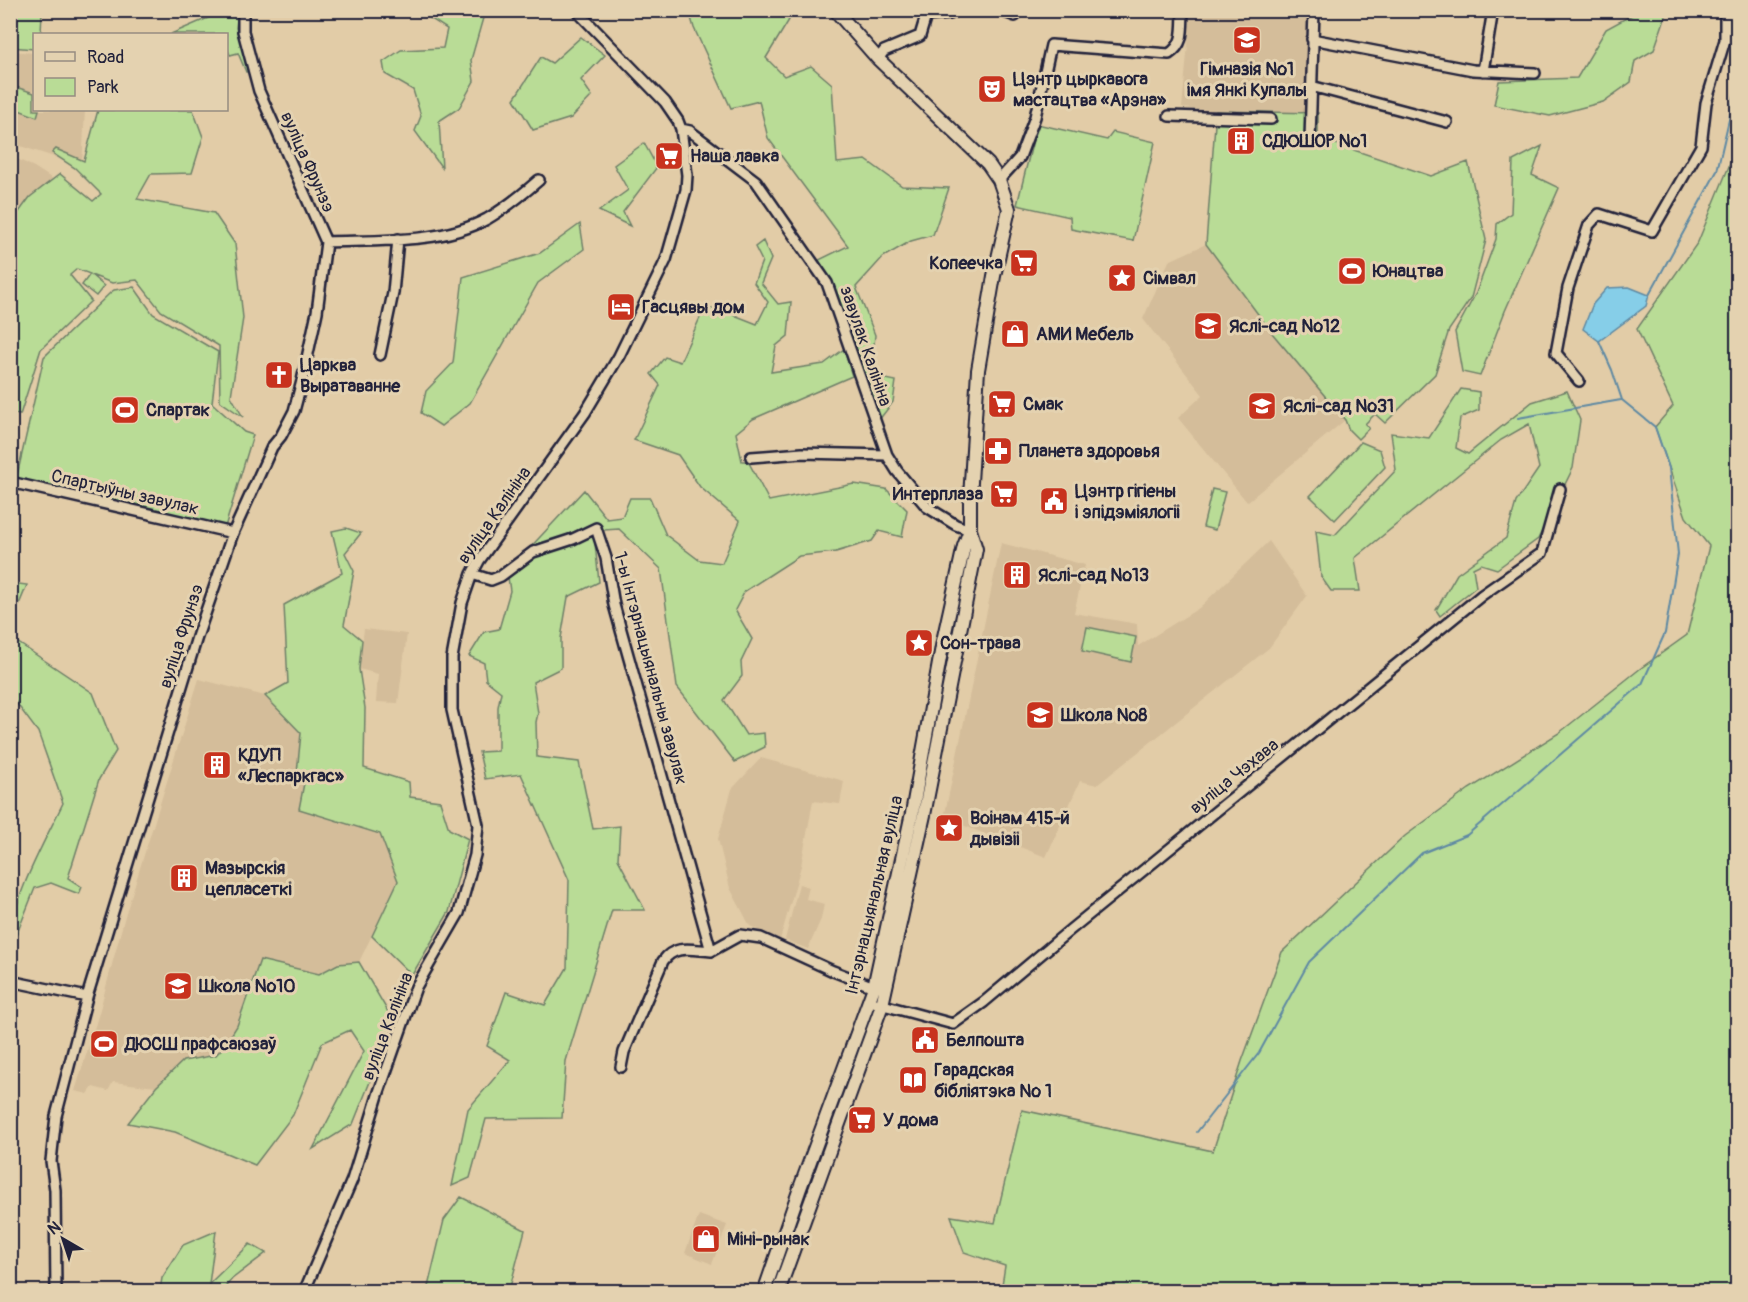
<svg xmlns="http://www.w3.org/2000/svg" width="1748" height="1302" viewBox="0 0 1748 1302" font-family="Pangolin,sans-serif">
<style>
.built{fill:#d4bd9a}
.green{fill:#b9dc96;stroke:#6e7f68;stroke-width:1.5}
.water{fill:#86cee8;stroke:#5e89a3;stroke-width:1.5}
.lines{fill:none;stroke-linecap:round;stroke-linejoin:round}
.stream{stroke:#5e89a3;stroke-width:2}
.minor-casing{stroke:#22223b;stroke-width:14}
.major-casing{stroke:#22223b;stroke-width:16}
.minor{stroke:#e4d2b0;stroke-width:9}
.major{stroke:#e4d2b0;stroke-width:12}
.labels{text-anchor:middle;stroke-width:6;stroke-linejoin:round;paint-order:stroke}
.poi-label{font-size:18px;font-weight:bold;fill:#22223b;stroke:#e4d2b0;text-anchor:start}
.street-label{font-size:18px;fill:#22223b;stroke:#e4d2b0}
</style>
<rect width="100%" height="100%" fill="#e2cca7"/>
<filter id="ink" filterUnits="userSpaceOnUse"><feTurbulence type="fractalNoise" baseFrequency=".0167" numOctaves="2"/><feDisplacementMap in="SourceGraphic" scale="12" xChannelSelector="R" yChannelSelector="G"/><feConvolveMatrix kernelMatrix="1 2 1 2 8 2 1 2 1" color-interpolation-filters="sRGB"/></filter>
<g filter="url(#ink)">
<path class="built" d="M1191 11H1307L1304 113 1216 111 1182 108Z
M10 51 34 53V110H85L82 166 11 143Z
M11 156 34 167 70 190 26 212 11 199Z
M1206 244 1272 333 1345 420 1247 502 1178 418 1203 395 1143 319 1169 261Z
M1269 541 1307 596 1269 648 1097 785 1080 781 1046 857 944 818 1001 543 1085 565 1074 613 1137 624 1138 646 1199 608Z
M364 629 407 634 398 703 376 702 378 674 359 669Z
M199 679 265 696 301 733 297 773 305 778 300 809 380 834 398 881 359 962 338 964 319 974 260 960 237 1026 224 1048 216 1055 183 1061 156 1087 113 1082 108 1091 93 1087 88 1094 75 1091 99 1013 125 916Z
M761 758 844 781 840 804 813 801 801 866 780 940 750 926 730 888 718 839 732 789Z
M799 884 809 887 806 899 824 904 821 919 808 949 785 940Z
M699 1215 727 1225 712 1264 685 1253Z"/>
<path class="green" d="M10 11H42L41 34H34V49L11 47Z
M224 11H238L236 28 249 71 246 72 238 53 230 55 227 48 226 34H171Z
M419 11H485L471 60 474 81 459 108 439 121 442 168 415 131 421 116 413 90 385 74 383 62 401 50 443 48 447 29Z
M689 11H780L789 20 766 58 784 76 811 66 832 84 837 163 866 160 902 186 949 188 933 235 911 241 883 257 856 287 875 335 871 376 896 381 893 402 879 420 832 283 819 260 848 246 768 138 759 101 731 108 694 28Z
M1634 11H1664L1666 15 1654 50 1635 61 1631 82 1603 102 1550 116 1494 105 1499 81 1577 78 1606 29 1632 15Z
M581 37 605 55 581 80 592 96 571 118 533 130 514 99 541 57 552 63Z
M13 86 34 93V110H39L37 117 11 107V92Z
M98 110H193L203 137 192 173 151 174 137 199 214 213 235 244 243 318 231 396 243 417 220 401 219 346 161 311 137 280 112 283 91 275 104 286 96 296 82 285 90 274 77 269 70 275 91 301 41 349 20 415 11 413V213L19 212 30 197 60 174 93 201 101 194 75 168 52 153 56 149 84 161Z
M1216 111 1318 113V138L1431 176 1468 162 1486 240 1471 298 1449 330 1435 374 1385 423 1375 414 1365 424 1369 428 1358 439 1349 430 1345 420 1272 333 1206 244Z
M1037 124 1107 140 1113 132 1155 142 1133 241 1071 229 1070 217 1017 205Z
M644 143 657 167 623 212 630 226 599 211 628 190 614 165Z
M1542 146 1532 175 1559 188 1505 311 1480 376 1462 372 1455 332 1476 293 1496 239 1497 224 1511 213 1513 161Z
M1736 149 1737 1291H1001L1005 1266 964 1252 951 1216 995 1223 1022 1110 1213 1151 1242 1061 1282 952 1405 836 1469 789 1559 733 1641 668 1687 635 1709 546 1686 517 1655 427 1673 406 1637 329 1698 242Z
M580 224 584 249 538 283 470 403 441 426 421 413 426 391 453 363 463 277 540 253Z
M763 241 771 259 761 283 778 304 791 302 788 336 776 346 771 372 824 364 844 349 852 376 753 419 736 433 742 461H748L769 501 854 484 886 489 907 510 902 537 879 531 872 541 836 552 799 556 745 591 735 610 752 639 741 662 742 676 724 700 746 735 764 733 765 747 735 762 677 687 661 569 619 529 604 530 594 523 525 553 584 490 607 519 622 517 630 498H650L666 535 699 560 722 563 740 521 700 487 678 455 634 440 660 385 651 374 665 357 680 362 704 309H719L757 324 768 302 754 283 762 261 755 247Z
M134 287 153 314 218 352 212 403 244 432 253 435 225 527 16 480 44 357 110 293 114 290Z
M1461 389 1479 392V410L1460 418 1456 448 1468 454 1532 402 1567 391 1580 420 1573 468 1538 539 1497 569 1481 564 1473 568 1476 587 1440 616 1436 610 1457 574 1506 538 1516 502 1539 468 1529 424 1501 440 1355 558 1360 591H1331L1321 577 1316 531 1335 535 1396 470 1391 433 1429 438Z
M1361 442 1380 450 1385 467 1335 520 1310 496Z
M1212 489 1225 492 1215 530 1203 527Z
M346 528 361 533 345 553 354 571 344 625 362 640 359 669 365 708 364 768 409 782 410 797 440 801 449 829 468 839 449 912 412 975 372 936 398 881 380 834 299 809 305 778 297 773 301 733 265 696 288 683 284 605 342 573 332 531Z
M594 534 599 582 568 597 561 638V668L533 682 538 713 536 722 537 757 579 762 593 829 620 826 618 859 645 910H612L566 1061 562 1118 486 1119 470 1178 452 1186 468 1109 510 1060 487 1046 506 992 545 1005 567 968 569 880 521 774 485 779 479 752 498 751V707L501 692 486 680 484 663 469 656 484 632 499 629 510 591 508 577 534 557Z
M11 583 27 585 15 614 11 638 93 693 116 751 99 779 68 878 82 887 79 894 51 883 35 888 14 941 11 940C10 902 46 839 63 803L38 732 11 696Z
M1087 627 1136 637 1131 662 1082 651Z
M260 960 319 974 338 964 359 962 394 1022 353 1124 313 1149 364 1051 350 1030 322 1043 293 1115 255 1165 175 1132 128 1123 156 1087 183 1061 216 1055 225 1045 237 1026Z
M461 1197 525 1230 509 1291H427L444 1220Z
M216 1231 209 1284 250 1244 266 1253 232 1279 222 1291H160L162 1278 183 1245Z"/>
<path class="water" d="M1629 287 1649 295 1646 306 1599 341 1583 329 1593 304 1607 288Z"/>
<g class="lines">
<path class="stream" d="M1649 295 1717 171 1738 81
M1518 418 1621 400
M1197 1132 1259 1053 1309 962 1422 853 1467 835 1642 684 1665 633 1678 554 1669 468 1655 427 1622 400 1612 370 1599 341"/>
<g class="minor-casing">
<path id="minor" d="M999 10 1015 16V10
M1604 10 1608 11
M926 16 950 14 957 10
M1312 39 1473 70 1535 73
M878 59 884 51 920 36 926 16V10
M1483 71 1493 10
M1311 86 1447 122
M1169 116 1271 119
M681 129 690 131 756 181 827 283 887 455 897 471 927 507 956 525 970 530
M1310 139 1314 10
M999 180 1020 157 1035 117 1051 45 1169 54C1185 44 1182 29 1183 10
M326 242C377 240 441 244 487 219 506 208 523 194 539 180
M380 355 393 293 398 239
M1579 381 1556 353 1568 288 1589 225 1599 214 1652 231 1701 146 1706 103 1725 40V10
M751 457 802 453 887 455
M10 482 233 533
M472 574 491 580 501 576 533 552 573 539 596 528 606 558 614 605 711 951C692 950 675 944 663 961L624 1052 621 1067
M711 951 740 935 761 938 833 971 874 987
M10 981 87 997
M876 1003 953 1024 984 1002 1070 930 1482 595 1542 553 1560 489
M56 1292 55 1190 51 1161 56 1116 87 997 197 637 233 533 272 447 281 436 294 411 302 381 317 312 326 242 259 91 243 31V10
M304 1292 352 1180 379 1092 416 987 459 913 475 855 478 825 452 710V658L462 603 472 574 479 561 585 413 619 356 666 260 686 190 687 175 681 129 678 121 665 102 576 10"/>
</g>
<g class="major-casing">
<path id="major" d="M764 1292 800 1188 874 987 912 813 943 641 964 546 970 530V498L978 370 994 276 1009 209 999 180 988 164 878 59 835 10
M778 1292 882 1005 924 815 976 549 970 530"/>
</g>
<use href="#minor" class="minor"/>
<use href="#major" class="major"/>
</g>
</g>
<defs>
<g id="school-square" transform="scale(1.5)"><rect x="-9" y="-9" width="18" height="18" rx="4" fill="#c8321e" stroke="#e4d2b0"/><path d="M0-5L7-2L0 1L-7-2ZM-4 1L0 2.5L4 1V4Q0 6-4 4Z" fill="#fff"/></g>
<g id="theatre-square" transform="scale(1.5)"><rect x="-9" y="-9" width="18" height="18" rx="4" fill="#c8321e" stroke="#e4d2b0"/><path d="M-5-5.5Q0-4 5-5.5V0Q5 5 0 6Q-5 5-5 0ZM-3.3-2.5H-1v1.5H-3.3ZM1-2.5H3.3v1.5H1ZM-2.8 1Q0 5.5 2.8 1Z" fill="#fff"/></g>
<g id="building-square" transform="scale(1.5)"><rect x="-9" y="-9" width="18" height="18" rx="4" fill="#c8321e" stroke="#e4d2b0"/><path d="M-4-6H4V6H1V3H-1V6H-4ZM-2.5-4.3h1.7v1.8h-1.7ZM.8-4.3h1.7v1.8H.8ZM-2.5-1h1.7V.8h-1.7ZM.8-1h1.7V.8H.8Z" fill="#fff"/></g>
<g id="supermarket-square" transform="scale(1.5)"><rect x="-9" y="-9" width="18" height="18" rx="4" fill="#c8321e" stroke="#e4d2b0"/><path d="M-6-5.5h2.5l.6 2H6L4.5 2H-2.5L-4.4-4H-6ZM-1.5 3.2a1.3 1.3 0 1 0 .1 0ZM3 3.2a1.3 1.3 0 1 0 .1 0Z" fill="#fff"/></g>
<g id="stadium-square" transform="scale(1.5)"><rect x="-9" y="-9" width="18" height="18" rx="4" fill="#c8321e" stroke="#e4d2b0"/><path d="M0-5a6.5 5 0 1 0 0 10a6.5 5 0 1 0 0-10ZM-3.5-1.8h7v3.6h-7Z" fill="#fff"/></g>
<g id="sight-square" transform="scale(1.5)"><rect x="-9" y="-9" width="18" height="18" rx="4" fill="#c8321e" stroke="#e4d2b0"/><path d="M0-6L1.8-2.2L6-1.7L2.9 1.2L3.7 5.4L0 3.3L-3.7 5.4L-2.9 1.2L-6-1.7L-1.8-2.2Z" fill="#fff"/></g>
<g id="hotel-square" transform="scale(1.5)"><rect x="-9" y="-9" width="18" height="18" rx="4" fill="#c8321e" stroke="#e4d2b0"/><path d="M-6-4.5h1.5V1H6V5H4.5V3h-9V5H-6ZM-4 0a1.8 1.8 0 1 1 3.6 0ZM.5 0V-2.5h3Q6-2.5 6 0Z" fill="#fff"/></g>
<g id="shop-square" transform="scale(1.5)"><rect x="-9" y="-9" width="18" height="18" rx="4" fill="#c8321e" stroke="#e4d2b0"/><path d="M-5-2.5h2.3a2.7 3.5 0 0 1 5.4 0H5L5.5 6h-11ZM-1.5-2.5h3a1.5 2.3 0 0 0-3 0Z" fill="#fff"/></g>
<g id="church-square" transform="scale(1.5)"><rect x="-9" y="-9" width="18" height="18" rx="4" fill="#c8321e" stroke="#e4d2b0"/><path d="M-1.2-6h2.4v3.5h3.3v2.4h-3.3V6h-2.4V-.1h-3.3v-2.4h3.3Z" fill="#fff"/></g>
<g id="pharmacy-square" transform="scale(1.5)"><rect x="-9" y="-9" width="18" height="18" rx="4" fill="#c8321e" stroke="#e4d2b0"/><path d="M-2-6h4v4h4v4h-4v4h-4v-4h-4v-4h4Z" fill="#fff"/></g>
<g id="civic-square" transform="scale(1.5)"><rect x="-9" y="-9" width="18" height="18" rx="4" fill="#c8321e" stroke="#e4d2b0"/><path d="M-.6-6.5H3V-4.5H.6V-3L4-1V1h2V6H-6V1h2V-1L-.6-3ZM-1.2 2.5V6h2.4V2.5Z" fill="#fff"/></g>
<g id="library-square" transform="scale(1.5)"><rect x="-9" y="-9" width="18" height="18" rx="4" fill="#c8321e" stroke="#e4d2b0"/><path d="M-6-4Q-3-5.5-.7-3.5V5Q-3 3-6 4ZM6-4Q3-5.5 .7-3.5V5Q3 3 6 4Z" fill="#fff"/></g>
</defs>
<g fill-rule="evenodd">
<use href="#school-square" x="1247" y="40"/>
<use href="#theatre-square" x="992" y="89"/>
<use href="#building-square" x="1241" y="141"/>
<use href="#supermarket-square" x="669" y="156"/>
<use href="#supermarket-square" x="1024" y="263"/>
<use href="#stadium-square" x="1352" y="271"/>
<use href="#sight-square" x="1122" y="278"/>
<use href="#hotel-square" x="621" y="307"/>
<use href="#school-square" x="1208" y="326"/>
<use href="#shop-square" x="1015" y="334"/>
<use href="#church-square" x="279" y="375"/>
<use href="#supermarket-square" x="1002" y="404"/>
<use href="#school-square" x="1262" y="406"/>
<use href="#stadium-square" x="125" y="410"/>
<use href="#pharmacy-square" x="998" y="451"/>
<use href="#supermarket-square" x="1004" y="494"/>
<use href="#civic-square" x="1054" y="501"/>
<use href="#building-square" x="1017" y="575"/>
<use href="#sight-square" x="919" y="643"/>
<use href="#school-square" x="1040" y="715"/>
<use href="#building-square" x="217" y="765"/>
<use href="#sight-square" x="949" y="828"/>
<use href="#building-square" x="184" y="878"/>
<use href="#school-square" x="178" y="986"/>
<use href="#civic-square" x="925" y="1040"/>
<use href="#stadium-square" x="104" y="1044"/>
<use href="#library-square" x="913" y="1080"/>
<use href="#supermarket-square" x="862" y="1120"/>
<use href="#shop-square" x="706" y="1239"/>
</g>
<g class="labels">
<g class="poi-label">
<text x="1247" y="75" text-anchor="middle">Гімназія №1<tspan x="1247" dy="21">імя Янкі Купалы</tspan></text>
<text x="1013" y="85">Цэнтр цыркавога<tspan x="1013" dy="21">мастацтва «Арэна»</tspan></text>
<text x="1262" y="147">СДЮШОР №1</text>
<text x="690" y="162">Наша лавка</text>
<text x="1003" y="269" text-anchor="end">Копеечка</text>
<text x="1373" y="277">Юнацтва</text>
<text x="1143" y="284">Сімвал</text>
<text x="642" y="313">Гасцявы дом</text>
<text x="1229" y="332">Яслі-сад №12</text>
<text x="1036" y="340">АМИ Мебель</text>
<text x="300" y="371">Царква<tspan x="300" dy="21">Выратаванне</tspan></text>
<text x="1023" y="410">Смак</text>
<text x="1283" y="412">Яслі-сад №31</text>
<text x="146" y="416">Спартак</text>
<text x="1019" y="457">Планета здоровья</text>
<text x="1075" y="497">Цэнтр гігіены<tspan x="1075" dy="21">і эпідэміялогіі</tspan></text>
<text x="983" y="500" text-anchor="end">Интерплаза</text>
<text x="1038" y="581">Яслі-сад №13</text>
<text x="940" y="649">Сон-трава</text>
<text x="1061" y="721">Школа №8</text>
<text x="238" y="761">КДУП<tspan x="238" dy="21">«Леспаркгас»</tspan></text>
<text x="970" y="824">Воінам 415-й<tspan x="970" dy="21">дывізіі</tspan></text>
<text x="205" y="874">Мазырскія<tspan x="205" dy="21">цепласеткі</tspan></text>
<text x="199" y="992">Школа №10</text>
<text x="946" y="1046">Белпошта</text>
<text x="125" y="1050">ДЮСШ прафсаюзаў</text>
<text x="934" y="1076">Гарадская<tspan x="934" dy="21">бібліятэка № 1</tspan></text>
<text x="883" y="1126">У дома</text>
<text x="727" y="1245">Міні-рынак</text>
</g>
<g class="street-label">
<text transform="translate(308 162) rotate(66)" y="6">вуліца Фрунзэ</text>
<text transform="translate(866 346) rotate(71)" y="6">завулак Калініна</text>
<text transform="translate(125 492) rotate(13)" y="6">Спартыўны завулак</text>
<text transform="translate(494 515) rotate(-55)" y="6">вуліца Калініна</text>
<text transform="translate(181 636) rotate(-72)" y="6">вуліца Фрунзэ</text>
<text transform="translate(651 668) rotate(75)" y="6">1-ы Інтэрнацыянальны завулак</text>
<text transform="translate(1234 776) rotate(-39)" y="6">вуліца Чэхава</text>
<text transform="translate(874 895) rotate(-77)" y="6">Інтэрнацыянальная вуліца</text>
<text transform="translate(387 1026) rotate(-69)" y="6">вуліца Калініна</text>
</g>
</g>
<rect width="1748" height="1302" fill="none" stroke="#e4d2b0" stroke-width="36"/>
<rect x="18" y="18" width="1712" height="1266" fill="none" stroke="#22223b" stroke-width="2" filter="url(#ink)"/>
<rect x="33" y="33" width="195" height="78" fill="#e4d2b0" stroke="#968c81" stroke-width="1.5"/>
<rect x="45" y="52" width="30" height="9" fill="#e4d2b0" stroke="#968c81" stroke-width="1.5"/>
<text x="87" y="63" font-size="18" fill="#22223b">Road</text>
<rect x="45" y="78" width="30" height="18" fill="#b9dc96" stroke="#968c81" stroke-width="1.5"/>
<text x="87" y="93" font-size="18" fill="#22223b">Park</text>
<g transform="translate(63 1239) rotate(321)" stroke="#e4d2b0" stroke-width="4.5" paint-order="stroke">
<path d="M0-4.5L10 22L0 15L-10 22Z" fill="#22223b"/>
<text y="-9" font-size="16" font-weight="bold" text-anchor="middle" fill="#22223b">N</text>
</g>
</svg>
